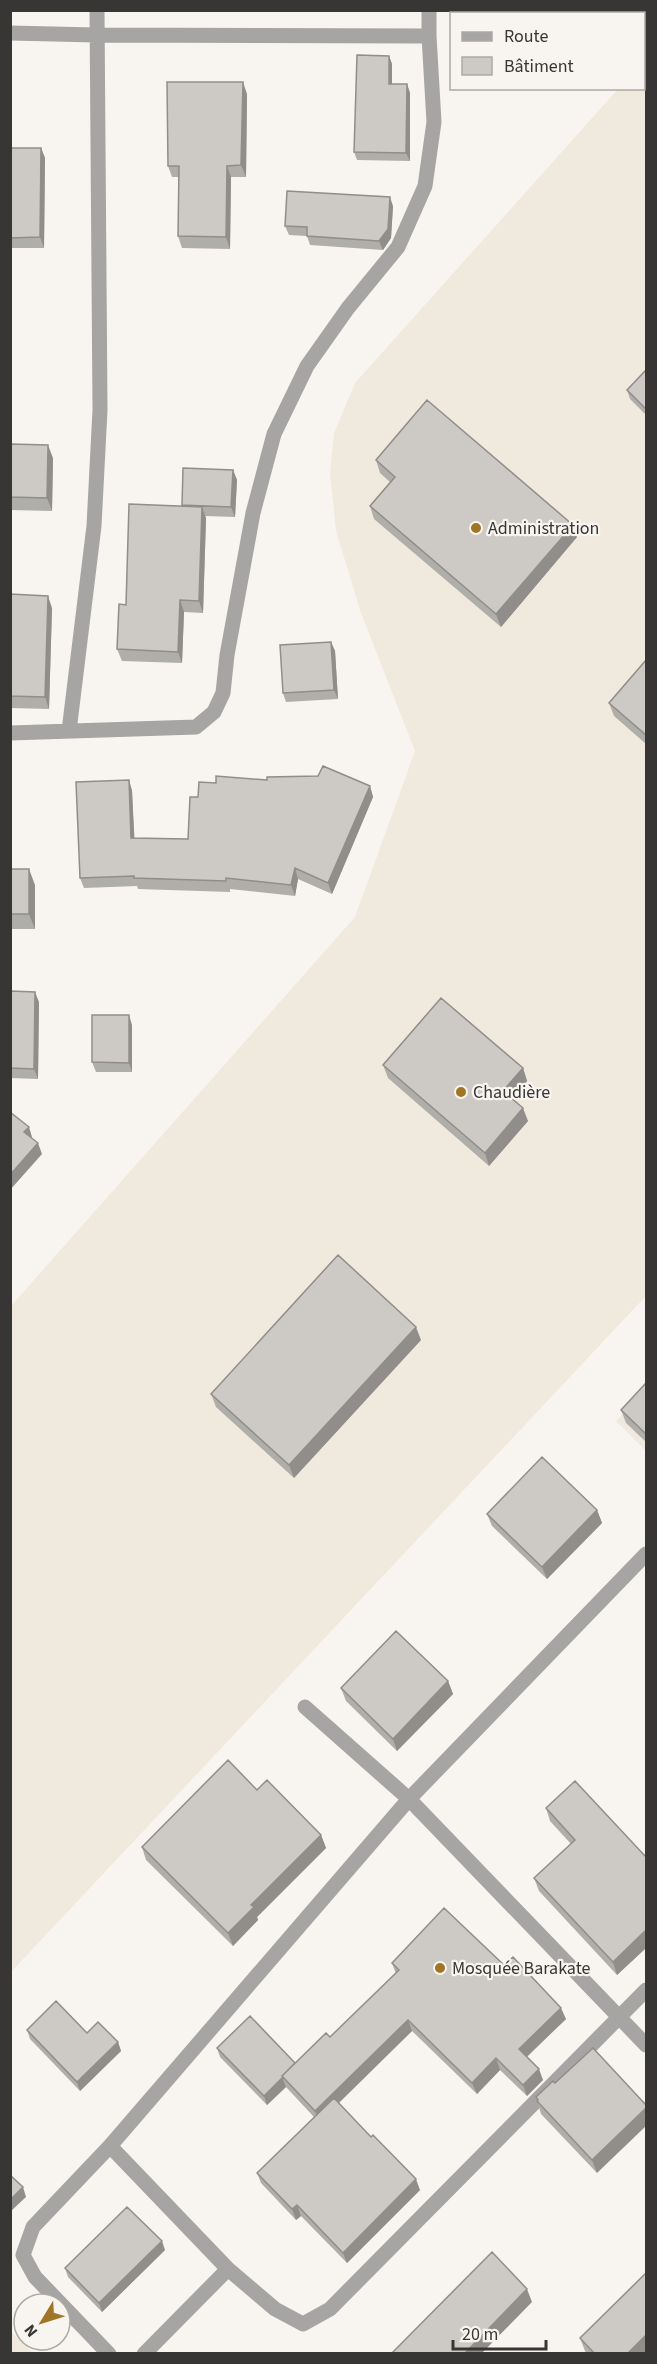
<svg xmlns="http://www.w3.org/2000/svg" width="657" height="2364" viewBox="0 0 657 2364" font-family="'Source Sans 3',sans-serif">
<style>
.built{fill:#f0e9de}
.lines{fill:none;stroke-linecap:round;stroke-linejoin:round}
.minor{stroke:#a6a5a3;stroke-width:15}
.wall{fill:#b0aea9}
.shaded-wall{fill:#908d8a}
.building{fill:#cdcac5;stroke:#908d8a;stroke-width:1.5}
.poi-dot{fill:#a17526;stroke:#f8f5f0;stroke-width:2}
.labels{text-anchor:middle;stroke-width:4.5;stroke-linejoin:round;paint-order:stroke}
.poi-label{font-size:18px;fill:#373634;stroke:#f8f5f0;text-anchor:start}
</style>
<rect width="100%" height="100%" fill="#f8f5f0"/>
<path class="built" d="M646 69V1296L11 1972V1306L355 917 415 751 361 613 336 531 330 473 334 433 355 383 618 89 644 88V71Z
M646 1390V1451L616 1421Z
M11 2331 33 2353H11Z"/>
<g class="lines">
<path class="minor" d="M10 33 96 35 429 36V10
M69 731 94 526 100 410 97 10
M10 733 196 727 214 712 223 693 227 655 253 513 274 434 307 366 348 308 398 247 425 186 434 122 429 36
M305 1707 409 1799 646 2045
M110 2146 228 2269 275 2309 303 2324 330 2309 646 1990
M109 2354 35 2277 23 2255 33 2227 110 2146 409 1799 646 1554
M144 2354 228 2269"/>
</g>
<path class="wall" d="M389 56 392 64V84H407L410 93V161L357 160 354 152Z
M247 94 246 177H231L230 249 182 248 178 236 179 177H172L168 166Z
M10 148H41L45 158 44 248H10Z
M393 206 391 238 383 250 310 245 307 236 289 235 285 226Z
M646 370V415L630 399 627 390Z
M10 444 53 458 52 511 10 510Z
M376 460 573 525 577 537 501 627 374 519 370 506 390 482 380 473Z
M233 470 237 480 235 517 205 516 206 518 203 613 184 612 182 663 122 661 117 649 126 605 182 506Z
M10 594 52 608 49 709 10 708Z
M331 642 335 651 338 699 286 702 283 693Z
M646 660V744L614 716 609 703Z
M129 780 132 791 134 838 188 839 198 797 216 783 267 780 370 786 373 797 332 894 298 879 295 896 230 889V892L138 889 137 886 84 888 80 878Z
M10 869 35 885V929H10Z
M10 991 39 1002 38 1079 10 1078Z
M132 1025V1072H96L92 1062Z
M383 1065 523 1068 527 1081 512 1098 528 1121 489 1166 388 1078Z
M421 1340 294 1478 216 1407 211 1394Z
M646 1383V1442L626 1423 621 1410Z
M597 1510 602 1523 547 1579 492 1526 487 1514Z
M448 1681 453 1694 397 1751 346 1701 341 1688Z
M257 1790 321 1835 326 1848 257 1917 258 1920 233 1946 146 1860 142 1847Z
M546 1808 646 1857V1948L617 1975 539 1891 534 1878 571 1844 550 1821Z
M392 1963 504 1965 566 2019 527 2057 543 2080 527 2096 500 2070 477 2094 412 2031 339 2103 420 2190 347 2263 301 2216 296 2220 261 2183 257 2173 314 2117 286 2087 267 2105 220 2057 217 2048 295 2063 330 2037 396 1974Z
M27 2030 87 2033 118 2042 121 2051 80 2091 30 2039Z
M593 2048 597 2173 541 2114 536 2097 555 2083Z
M165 2250 102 2312 68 2277 65 2268Z
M580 2338 645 2354H587L585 2351Z"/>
<path class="shaded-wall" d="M389 56 392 64V93L389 84Z
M243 82 247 94 246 177 241 165Z
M407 84 410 93V161L406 153Z
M41 148 45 158 44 248 40 237Z
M227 166 231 177 230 249 226 237Z
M390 197 393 206 391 238 383 250 379 241Z
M48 445 53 458 52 511 47 498Z
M233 470 237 480 235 517 231 507Z
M202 507 206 518 203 613 199 601Z
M573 525 577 537 501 627 496 614Z
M48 596 52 608 49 709 45 697Z
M180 600 184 612 182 663 178 652Z
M331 642 335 651 338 699 334 690Z
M129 780 132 791 135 849 131 838Z
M370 786 373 797 332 894 328 883Z
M295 868 298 879 295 896 291 885Z
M29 869 35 885V929L29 914Z
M35 992 39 1002 38 1079 34 1069Z
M129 1015 132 1025V1072L129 1063Z
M523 1068 527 1081 508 1103 503 1091Z
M523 1108 528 1121 489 1166 485 1153Z
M29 1127 32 1137 28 1142 24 1132Z
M38 1143 42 1154 10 1190V1175Z
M416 1327 421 1340 294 1478 289 1465Z
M597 1510 602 1523 547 1579 542 1567Z
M448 1681 453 1694 397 1751 393 1739Z
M321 1835 326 1848 257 1917 258 1920 233 1946 228 1933 251 1905Z
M646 1930V1948L617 1975 613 1962Z
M561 2008 566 2019 523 2060 519 2049Z
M408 2020 412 2031 319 2122 315 2111Z
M118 2042 121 2051 80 2091 77 2082Z
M496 2058 500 2070 477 2094 472 2083Z
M539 2069 543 2080 527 2096 523 2085Z
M282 2077 286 2087 267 2105 264 2096Z
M646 2108V2126L597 2173 592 2160Z
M416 2179 420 2190 347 2263 343 2253Z
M23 2187 26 2197 10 2212V2200Z
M297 2205 301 2216 296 2220 292 2209Z
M162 2241 165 2250 102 2312 99 2303Z
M527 2289 532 2302 481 2354H464Z
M646 2335V2352L645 2354H627Z"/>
<path class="building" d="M357 55 389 56V84H407L406 153 354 152Z
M167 82H243L241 165 227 166 226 237 178 236 179 166H168Z
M10 148H41L40 237 10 238Z
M287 191 390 197 388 229 379 241 307 236V227L285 226Z
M646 370V409L627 390Z
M427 400 573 525 496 614 370 506 395 477 376 460Z
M10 444 48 445 47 498 10 497Z
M183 468 233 470 231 507 182 505Z
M129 504 202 507 199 601 180 600 178 652 117 649 119 604 126 605Z
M10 594 48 596 45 697 10 696Z
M331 642 334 690 283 693 280 645Z
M646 660V735L609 703Z
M323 766 370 786 328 883 295 868 291 885 226 878V881L134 878V876L80 878 76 782 129 780 131 838 188 839 190 797H198L199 782 216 783V776L267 780V777L318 776Z
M10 869H29V914H10Z
M10 991 35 992 34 1069 10 1068Z
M441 998 523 1068 503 1091 523 1108 485 1153 383 1065Z
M92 1015H129V1063L92 1062Z
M10 1112 29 1127 24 1132 38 1143 10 1175Z
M338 1255 416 1327 289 1465 211 1394Z
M646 1383V1434L621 1410Z
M542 1457 597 1510 542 1567 487 1514Z
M396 1631 448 1681 393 1739 341 1688Z
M228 1760 257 1790 267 1780 321 1835 251 1905 254 1907 228 1933 142 1847Z
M575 1781 646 1857V1930L613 1962 534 1878 575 1840 546 1808Z
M444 1908 504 1965 513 1957 561 2008 519 2049 539 2069 523 2085 496 2058 472 2083 408 2020 315 2111 282 2076 326 2033 330 2037 399 1970 392 1963Z
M56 2001 87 2033 98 2022 118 2042 77 2082 27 2030Z
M250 2016 295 2063 282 2076 283 2077 264 2096 217 2048Z
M593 2048 646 2105V2108L592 2160 537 2101 538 2100 536 2097 553 2081 555 2083Z
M334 2098 371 2137 373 2135 416 2179 343 2253 297 2205 292 2209 257 2173Z
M10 2175 23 2187 10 2200Z
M127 2207 162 2241 99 2303 65 2268Z
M492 2252 527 2289 464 2354H391Z
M646 2273V2335L627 2354H595L580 2338Z"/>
<g class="poi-dot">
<circle cx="476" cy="528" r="6"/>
<circle cx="461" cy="1092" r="6"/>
<circle cx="440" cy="1968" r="6"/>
</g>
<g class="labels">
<g class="poi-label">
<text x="488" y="534">Administration</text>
<text x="473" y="1098">Chaudière</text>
<text x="452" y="1974">Mosquée Barakate</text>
</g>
</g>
<rect width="657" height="2364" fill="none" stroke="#373634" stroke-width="24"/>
<rect x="450" y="12" width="195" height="78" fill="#f8f5f0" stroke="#aba9a5" stroke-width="1.5"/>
<rect x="462" y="32" width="30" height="9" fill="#a6a5a3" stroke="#aba9a5" stroke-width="1.5"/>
<text x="504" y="42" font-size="18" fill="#373634">Route</text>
<rect x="462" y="57" width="30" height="18" fill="#cdcac5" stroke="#aba9a5" stroke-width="1.5"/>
<text x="504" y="72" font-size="18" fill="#373634">Bâtiment</text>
<g transform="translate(42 2322) rotate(232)"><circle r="28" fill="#f8f5f0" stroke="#aba9a5" stroke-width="1.5"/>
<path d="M0-4.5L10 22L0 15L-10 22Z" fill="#a17526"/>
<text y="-9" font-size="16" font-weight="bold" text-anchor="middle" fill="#373634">N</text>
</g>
<path d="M453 2340v9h93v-9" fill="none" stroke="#373634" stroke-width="3"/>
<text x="462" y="2340" font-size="18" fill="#373634" stroke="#f8f5f0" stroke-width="4.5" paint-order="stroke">20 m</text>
</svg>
